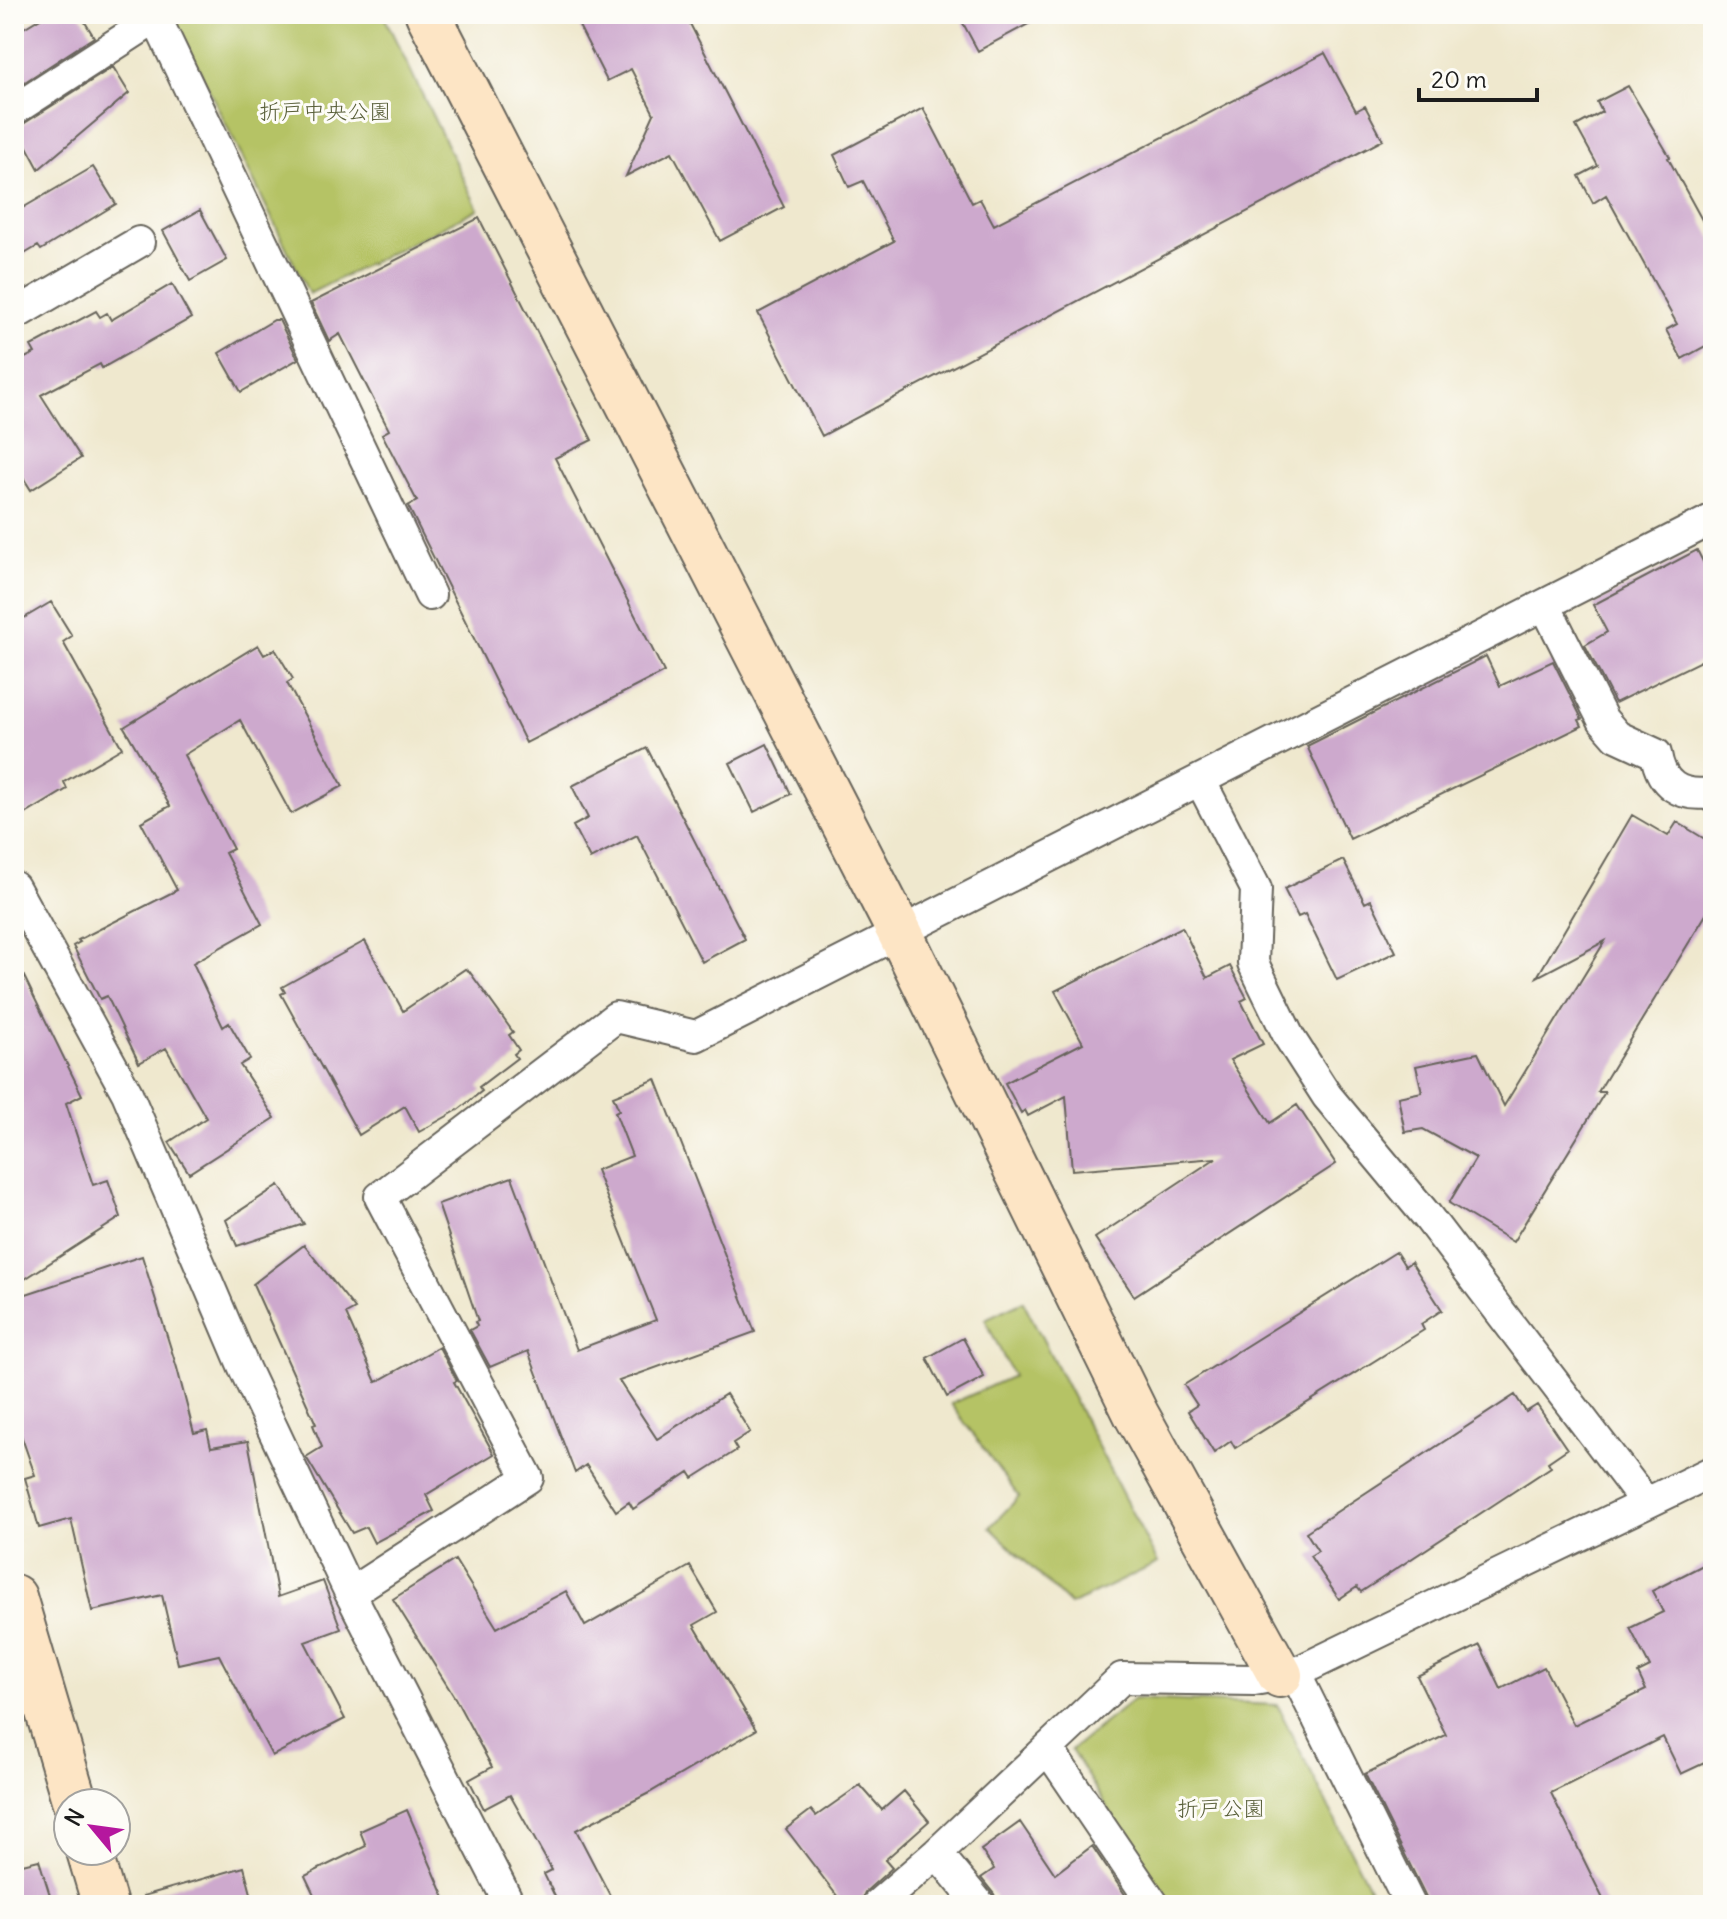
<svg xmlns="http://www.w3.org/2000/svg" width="1727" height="1919" viewBox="0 0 1727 1919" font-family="Delius,'Klee One',sans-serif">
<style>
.green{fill:#b5c365;stroke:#687040;stroke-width:2}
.building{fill:#cda9cd}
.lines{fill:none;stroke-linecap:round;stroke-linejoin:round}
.street-casing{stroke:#66635a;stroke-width:34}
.secondary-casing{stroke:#66635a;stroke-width:48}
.street{stroke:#fff;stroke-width:30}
.secondary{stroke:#fde5c5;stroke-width:44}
.labels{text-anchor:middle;stroke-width:6;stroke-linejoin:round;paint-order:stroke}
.park-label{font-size:22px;fill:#595f39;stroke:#fdfcf7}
</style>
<rect width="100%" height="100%" fill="#fdfcf7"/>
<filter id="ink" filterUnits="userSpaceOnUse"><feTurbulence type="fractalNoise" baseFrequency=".0125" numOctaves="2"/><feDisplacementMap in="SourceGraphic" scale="16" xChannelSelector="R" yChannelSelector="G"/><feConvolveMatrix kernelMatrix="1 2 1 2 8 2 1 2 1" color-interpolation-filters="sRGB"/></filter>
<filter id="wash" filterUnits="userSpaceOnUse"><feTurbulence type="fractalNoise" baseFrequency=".006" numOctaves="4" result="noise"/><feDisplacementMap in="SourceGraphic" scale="32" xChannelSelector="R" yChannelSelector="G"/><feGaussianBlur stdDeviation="1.8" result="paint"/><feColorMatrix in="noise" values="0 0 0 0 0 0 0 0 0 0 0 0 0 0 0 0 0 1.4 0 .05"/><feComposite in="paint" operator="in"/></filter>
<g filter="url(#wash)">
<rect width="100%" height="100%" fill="#efe8ce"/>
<path class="green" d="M172 14H383L478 209 309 294Z
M1023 1301 1158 1563 1070 1605 990 1527 1019 1497 951 1404 1013 1376 985 1319Z
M1134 1699 1277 1705 1378 1905H1169L1071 1750Z"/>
<g id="blocks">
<path class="building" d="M47 14H80L94 37 14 89V34Z
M573 14H685L784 207 720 241 672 152 626 176 654 114 631 69 607 81Z
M958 14H1047L978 51Z
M1325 53 1356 111 1365 106 1383 140 822 436 758 313 894 241 863 181 849 187 834 155 923 108 972 203 980 199 994 225Z
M113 67 129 93 39 169 17 128Z
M1628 86 1670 157 1668 158 1713 240V342L1682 359 1666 330 1677 324 1606 195 1593 203 1579 176 1598 166 1576 126 1602 112 1597 102Z
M93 167 116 204 41 250 38 246 14 260V213Z
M200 210 227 260 190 281 163 231Z
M479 218 592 440 555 458 664 672 526 743 408 506 417 501 382 434 389 430 340 334 329 341 311 303Z
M172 284 191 318 102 368 100 364 41 395 81 458 31 490 14 463V353L19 361 35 353 31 346 96 311 100 317 107 313 111 320Z
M274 320H279L298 359 241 392 219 353Z
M1697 550 1713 581V655L1615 703 1585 645 1607 632 1593 605Z
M51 602 72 636 63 642 122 748 64 782 67 789 14 821V624Z
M258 645 264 655 275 649 293 679 287 683 343 786 291 814 240 720 184 755 233 849 225 853 262 924 193 963 223 1027 229 1023 250 1059 240 1065 275 1118 189 1173 169 1142 206 1118 166 1048 139 1063 107 996 100 999 73 946 80 942 78 940 177 890 141 822 170 806 124 727Z
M1486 656 1500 686 1553 661 1582 719 1579 720 1582 726 1350 839 1307 746Z
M767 744 791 794 754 812 730 763Z
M647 748 745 939 702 962 637 835 590 859 573 826 588 818 572 786Z
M1632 815 1668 836 1677 822 1713 844V903L1598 1092H1605L1513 1242 1449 1203 1476 1158 1423 1129 1405 1132 1398 1097 1422 1092 1416 1066 1478 1053 1504 1106 1605 941 1537 977Z
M1343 860 1365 903 1371 900 1396 952 1337 980 1305 914 1298 917 1284 889Z
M1182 927 1207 978 1230 966 1247 998 1241 1001 1263 1044 1230 1060 1270 1123 1297 1105 1336 1164 1134 1296 1095 1238 1216 1158 1072 1170 1066 1096 1028 1116 1025 1110 1021 1113 1005 1083 1083 1043 1055 991Z
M365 941 403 1011 465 969 469 971 513 1032 509 1035 519 1050 514 1054 517 1058 479 1087 482 1091 458 1110 419 1132 405 1106 359 1135 281 994 285 992 282 987Z
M14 956 82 1095 66 1103 93 1185 108 1180 121 1217 14 1286Z
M656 1079 755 1332 619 1381 657 1439 726 1394 750 1432 733 1443 737 1450 693 1478 689 1472 633 1509 629 1502 616 1511 586 1465 575 1473 528 1351 490 1367 470 1330 477 1326 475 1322 478 1321 438 1204 512 1177 577 1350 656 1320 596 1170 632 1156 615 1112 619 1110 613 1096Z
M279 1185 304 1224 237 1246 226 1220Z
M304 1245 355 1309 346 1314 376 1382 439 1347 457 1381 454 1382 494 1454 426 1495 434 1511 374 1543 366 1527 352 1533 306 1457 322 1447 313 1425 316 1424 253 1284Z
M1396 1252 1405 1266 1411 1262 1442 1310 1421 1324 1424 1330 1235 1448 1231 1441 1214 1453 1188 1411 1197 1405 1184 1385Z
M142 1256 177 1368 194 1433 207 1430 211 1447 248 1441 278 1597 323 1581 341 1629 305 1642 345 1719 272 1756 219 1655 178 1664 162 1595 92 1611 71 1519 39 1528 25 1478 35 1475 14 1415V1298Z
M963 1338 984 1377 947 1397 927 1358Z
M1515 1395 1526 1412 1537 1405 1567 1449 1548 1462 1551 1467 1510 1494 1361 1592 1357 1587 1339 1599 1310 1556 1318 1551 1306 1532Z
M455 1560 497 1628 566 1591 585 1626 690 1566 717 1612 694 1625 756 1730 649 1793 576 1830 615 1905H559L544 1874 552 1870 510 1795 484 1809 469 1780 492 1767 455 1698 393 1599Z
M1713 1560V1759L1681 1774 1663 1737 1551 1793 1606 1905H1430L1365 1774 1446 1735 1417 1676 1480 1645 1501 1689 1544 1667 1574 1725 1646 1690 1638 1673 1650 1667 1630 1628 1663 1612 1652 1591Z
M860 1785 882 1810 904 1791 929 1821 885 1860 892 1868 865 1892 859 1905H844L786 1829 811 1810 816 1816Z
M407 1810 448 1905H319L305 1876 366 1846 360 1831Z
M1020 1822 1055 1874 1092 1846 1132 1905H998L994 1894 981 1878 994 1869 981 1850Z
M39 1860 53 1905H14V1866Z
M244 1867 254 1905H145L143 1896Z"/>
</g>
</g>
<g filter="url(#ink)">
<use href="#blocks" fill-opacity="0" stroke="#66635a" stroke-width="2"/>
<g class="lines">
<g class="street-casing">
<path id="street" d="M154 14 430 595
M14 110 156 18
M14 315 139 242
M1545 605 1603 720 1617 736 1656 754C1661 785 1680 797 1710 793L1713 797
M1200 780 1256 889 1253 963 1289 1037 1327 1096 1427 1216 1646 1503
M14 887 127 1093 245 1370 350 1593 510 1905
M350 1593 528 1478 380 1197 616 1017 696 1036 1713 519
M1295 1673 1410 1905
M1048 1749 1154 1905
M937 1853 980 1905
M877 1905 937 1853 1122 1678 1254 1680 1295 1673 1713 1471"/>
</g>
<g class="secondary-casing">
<path id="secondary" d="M428 14 900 933 1136 1414 1280 1675
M14 1597 75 1803
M89 1851 105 1905"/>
</g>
<use href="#street" class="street"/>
<use href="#secondary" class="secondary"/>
</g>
</g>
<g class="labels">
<g class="park-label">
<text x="325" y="119">折戸中央公園</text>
<text x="1221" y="1816">折戸公園</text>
</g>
</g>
<rect width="1727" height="1919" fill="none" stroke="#fdfcf7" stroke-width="48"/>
<g transform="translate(92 1827) rotate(299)"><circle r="38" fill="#fdfcf7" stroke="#a3a29f" stroke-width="2"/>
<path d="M0-6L14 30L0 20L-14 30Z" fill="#b5179e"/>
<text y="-12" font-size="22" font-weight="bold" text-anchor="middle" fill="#1c1c1c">N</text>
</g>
<path d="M1419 88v12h118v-12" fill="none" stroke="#1c1c1c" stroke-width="4"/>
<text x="1431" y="88" font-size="24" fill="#1c1c1c" stroke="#fdfcf7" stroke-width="6" paint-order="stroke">20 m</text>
</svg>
